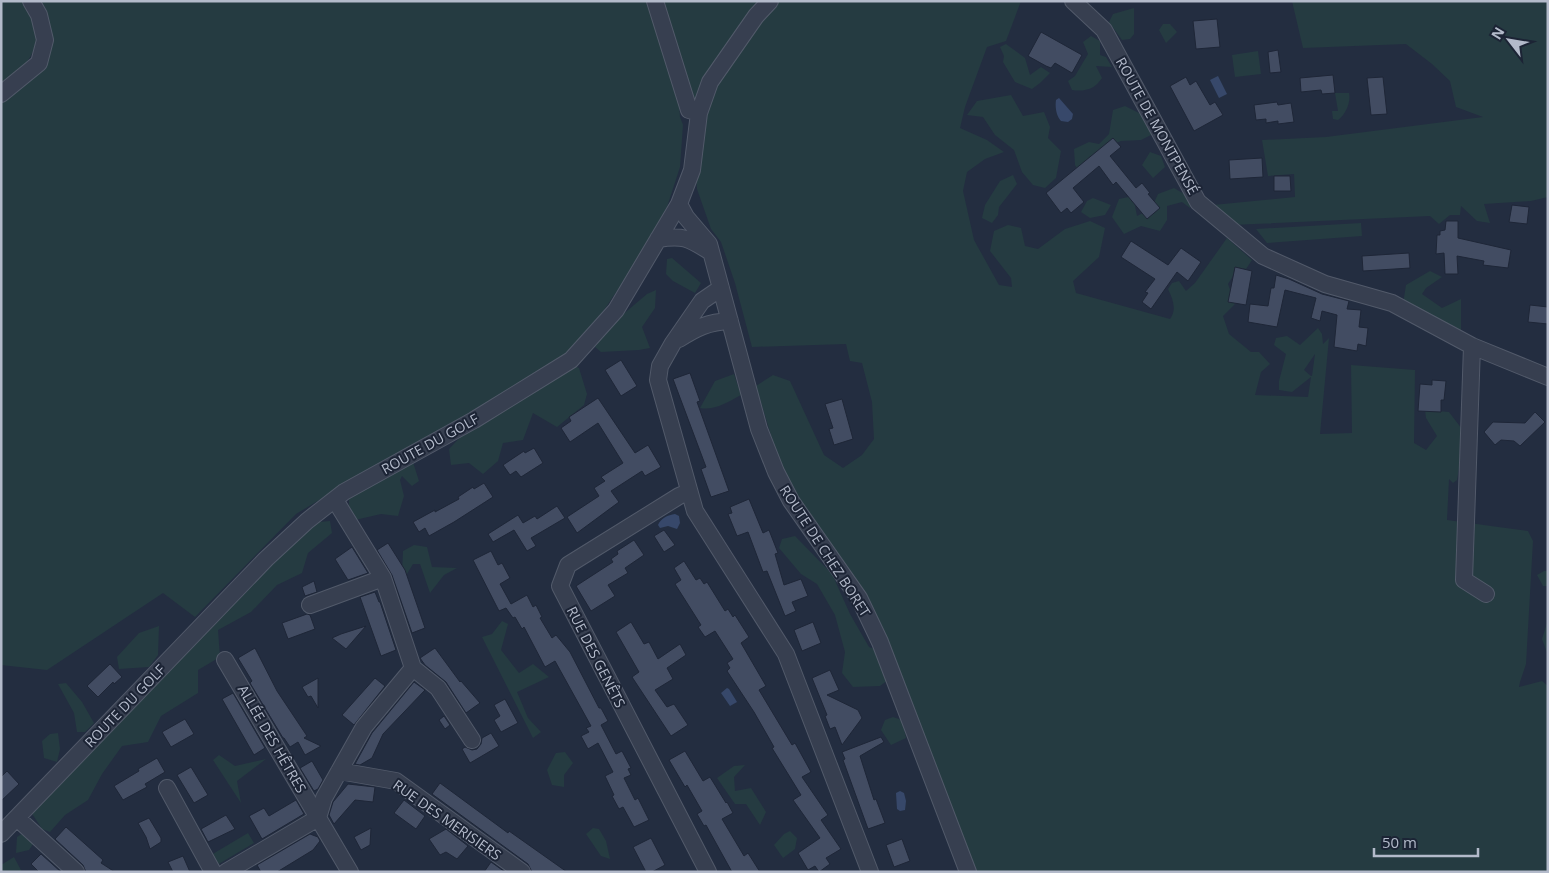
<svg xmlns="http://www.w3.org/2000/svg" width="1549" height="873" viewBox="0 0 1549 873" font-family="'Open Sans',sans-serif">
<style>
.green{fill:#253b41;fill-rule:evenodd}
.water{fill:#37486a}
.building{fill:#424c62;stroke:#1e2637}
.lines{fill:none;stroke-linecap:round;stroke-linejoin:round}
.minor-casing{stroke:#525a6a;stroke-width:18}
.minor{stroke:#373f50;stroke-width:16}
.labels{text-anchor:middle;stroke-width:4;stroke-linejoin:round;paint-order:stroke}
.street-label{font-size:14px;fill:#b3baca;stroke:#1c2435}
</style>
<rect width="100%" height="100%" fill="#232d40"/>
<path class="green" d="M1 1H27C48 40 32 63 1 89Z
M39 1H1021L1006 41 987 47 965 107 960 128 987 140 1004 152 985 159 967 172 963 191 974 240 999 285 1012 287 1011 278 990 251 994 231 1008 225 1021 228 1025 246 1038 249 1065 229 1090 221 1105 228 1099 257 1073 281 1076 293 1170 319C1177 310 1173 299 1168 289L1172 283 1179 281 1186 291 1195 283 1227 238 1252 260 1246 269 1235 267 1233 276 1228 284 1235 304 1223 316 1229 334 1251 352H1259L1270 364 1261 372 1255 395 1308 397 1311 377 1292 392 1279 390V381L1286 354 1274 345 1276 338 1287 336 1300 345 1318 328 1322 334 1323 344 1329 338 1320 434 1352 433 1351 365 1415 370 1414 443 1426 450 1437 436 1426 418 1425 410 1449 412 1465 433 1457 480 1453 483 1449 479 1447 520 1528 531 1533 541 1526 664 1520 682 1519 687 1542 681 1548 686V872H976L902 682 888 680 880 686 853 687 842 673 845 652 835 615 817 584 801 574 779 548 782 539 795 536 832 574 850 614 869 647 890 654 811 521 780 465 756 386 773 375 790 381 824 455 843 468 862 455 874 439 872 402 862 363 850 361 846 344 752 347 735 283 721 242 711 229 697 189 690 96 679 103 680 117 683 125 680 167 667 207 633 267 598 319 565 356 508 392 406 448 296 514 195 617 163 593 47 670 1 665V104L44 69 51 51 48 16ZM1315 354 1312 376H1311L1304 370Z
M1292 1H1548V197L1531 201 1484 204 1490 223 1477 221 1461 206 1460 215H1450L1439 224 1430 216 1231 225 1213 205 1295 197 1294 174 1268 176 1262 140 1326 137 1483 117 1456 107 1450 81 1432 64 1406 44 1303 48Z
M1134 8V34L1130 39 1122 40 1109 22 1113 14Z
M1163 24H1170L1177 32 1166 43 1159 30Z
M1091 36 1100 41V55L1106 57 1112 67 1096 66 1102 78C1095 89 1085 92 1072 90L1068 81 1075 76 1088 54 1083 42Z
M1006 44 1025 58 1030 75 1041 67 1050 73 1040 83 1032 89 1015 82 1003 62 1004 56 1000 47Z
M1258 51 1261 74 1235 77 1232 55Z
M1335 93H1349C1351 102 1346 114 1338 120L1333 119 1332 111H1338Z
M1011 95 1023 116 1044 112 1050 127 1048 138 1061 151 1056 178 1045 188 1033 185 1022 172 1014 150 995 135 983 117 967 115 977 101Z
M1125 106 1145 116 1155 133 1141 140 1121 141 1109 146 1078 170 1075 165 1074 149 1089 142 1099 144 1109 134 1113 110Z
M1150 152 1161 156 1165 167 1153 178 1142 165Z
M1013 175 1017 184 999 207 998 215 992 223 982 218 985 205 1000 181Z
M1174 188 1191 198 1190 208 1182 202 1167 206V220L1160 231 1141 226 1124 234 1112 217 1119 199 1133 196 1137 216 1151 209 1158 194Z
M1093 198 1111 205 1105 215 1090 218 1081 212 1087 201Z
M1361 223 1362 236 1267 243 1256 229Z
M672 258 701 283 695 293 673 281 666 274 667 259Z
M1430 271 1442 277 1426 288 1422 294 1442 308 1461 299V334L1403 304 1406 285Z
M656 290 655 308 642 327 650 348 639 350 601 352 595 347 608 327 647 294Z
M572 365 579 368 587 394 584 405 557 427 533 413 523 440 503 443 498 461 483 474 469 463 451 465 449 449 470 427Z
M734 374 741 395C728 402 714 411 700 408L715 381Z
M412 459 419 481 412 486 402 476 400 480 404 496 398 516 381 514 355 520 349 506V496Z
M330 521 332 533 308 553 302 573 277 585 251 612 218 630 220 657 198 670V693L161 716 148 742 122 746 102 774 88 800 65 815 50 832 42 829 31 812 308 523Z
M414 545 427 547 432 567 457 568 444 575 430 593 420 564H413L407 574 402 573 403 551Z
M1544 571H1548V586H1543L1537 575Z
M1548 620V655L1542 639Z
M502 621 508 624 501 650 519 673 533 664 549 677 517 692 528 718 541 732 533 738 482 637 492 634Z
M159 626 158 655 149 667 119 669 117 657 139 633Z
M66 683 82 702 94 723 85 732H77L74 713 58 684Z
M893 717 902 720 906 738 891 745 881 730 885 720Z
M58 733 60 749 57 762 44 758 42 741 50 734Z
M565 752 573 763 564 775V787L552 785 547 770 556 753Z
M219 755 235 766 266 759 237 781 241 803 213 760Z
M745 765 734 777 735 791 751 788 766 812 760 825 746 804H735L717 778 734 766Z
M593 828 599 829 606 841 610 859 601 856 586 834Z
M790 831 797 838 795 849 783 858 774 845 784 834Z
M23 833 33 838V844L29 850 16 853 17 837Z
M248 833 254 843 217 865 211 855Z
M14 857 22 872H1V865Z"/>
<path class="water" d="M1218 76 1227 94 1219 98 1210 80Z
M1059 98 1073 114 1072 119 1068 122 1061 121C1056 116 1055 106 1056 100Z
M675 514 679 516 680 523 677 529 668 526 660 528 658 525C661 518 668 515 675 514Z
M727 688 729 689 737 702 730 706 721 693Z
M900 791 904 793 906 801 905 810 900 811 897 809 896 793Z"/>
<path class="building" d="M1217 19 1220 47 1196 49 1193 21Z
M1041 32 1082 55 1072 73 1055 63 1051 68 1046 66 1028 56Z
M1278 50 1281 72 1270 73 1268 52Z
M1333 75 1335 93 1322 94 1321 90 1301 92 1300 78Z
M1186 77 1190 85 1196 81 1210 105 1215 102 1223 115 1194 131 1170 86Z
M1383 77 1387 114 1371 115 1367 78Z
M1277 102 1278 105 1291 103 1294 122 1278 124V121L1266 123V119L1256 120 1254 105Z
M1113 138 1121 147 1110 156 1136 188 1142 183 1150 193 1148 194 1160 208 1147 219 1116 182 1113 185 1099 166 1073 188 1084 202 1071 213 1067 208 1061 213 1046 193Z
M1262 158 1263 177 1230 179 1229 160Z
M1274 176H1290L1291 191H1274Z
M1512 205 1529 207 1527 224 1509 222Z
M1446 221H1458V238L1511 250 1508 268 1483 265 1484 261 1457 256 1458 274H1445L1444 253 1436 254 1437 235H1440V231L1445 230Z
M1131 241 1168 265 1181 248 1201 262 1188 281 1177 272 1151 309 1142 302 1148 293 1145 292 1155 279 1121 257Z
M1409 253 1410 268 1363 271 1362 256Z
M1235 267 1252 271 1246 305 1228 302Z
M1276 275 1289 279 1322 294 1349 301 1347 309 1361 310 1359 327 1368 328 1366 346 1358 344 1357 351 1334 347 1337 315 1322 311 1320 321 1311 318 1316 298 1285 290 1277 327 1248 322 1250 304 1268 306 1271 288H1274Z
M1530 305 1548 307V324L1528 322Z
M621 360 637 386 621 396 605 370Z
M690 373 700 401 697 402 729 491 711 497 701 469 706 467 673 379Z
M1432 380 1446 381 1444 400H1441V412L1418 411 1420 384 1432 385Z
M598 398 635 453 648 445 661 467 645 476 642 471 611 491 619 502 577 533 567 517 599 496 594 488 605 481 601 477 623 463 598 423 570 442 561 428 571 421 569 417Z
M842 399 853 439 834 445 829 429 833 428 825 404Z
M1535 412 1545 422 1520 446 1514 441 1501 440 1495 445 1484 432 1493 422 1525 423Z
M534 448 543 463 521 477 516 471 510 475 503 465 524 451 525 453Z
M484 483 493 497 454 522 429 536 425 528 419 532 413 522 435 510V512L459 499 458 497 473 487 474 489Z
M749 499 763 533 769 530 778 553 775 554 784 585 801 579 808 596 792 602 796 611 785 616 767 571 763 572 748 532 737 536 728 514 732 513 730 507Z
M557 506 565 518 531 538 536 546 527 551 514 530 493 542 488 534 518 515 523 523 535 516 537 519Z
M664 530 675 545 664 552 654 536Z
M634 540 644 555 625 568 628 573 608 585 615 596 591 611 576 586 613 562 611 559 618 554 617 551Z
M388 543 405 570 425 628 412 633 392 575 377 550Z
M352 547 368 573 348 580 335 559Z
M491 551 498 565 502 563 510 578 500 584 511 604 527 595 533 607 536 605 542 617 540 618 552 638 556 635 570 652 599 708H601L608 721 601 725 616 754 622 751 631 768 628 769 631 775 624 778 635 800 638 798 649 820 634 827 623 807 619 809 612 796 614 795 605 776 613 772 598 743 588 749 581 736 589 732 586 728 591 726 555 661 545 667 524 627 522 629 515 617 513 618 506 608 499 611 473 560Z
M684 561 696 580 700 578 704 584 707 582 725 611 728 609 733 617 735 615 749 637 741 643 766 686 759 690 792 745 795 743 811 772 802 777 828 815 821 820 841 849 826 858 830 864 819 872 815 866 808 870 798 853 820 838 793 800 801 795 772 748 774 747 754 712 727 671 730 668 727 663 733 659 715 631 705 637 698 627 701 625 675 584 681 580 674 568Z
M314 581 317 592 305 596 302 587Z
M375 592 379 602H380L396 650 381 656 360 597Z
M307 614 310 615 315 629 288 639 282 623Z
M631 622 644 644 649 642 658 659 680 644 686 655 667 668 673 679 655 690 667 707 674 704 688 725 671 736 632 677 639 672 616 632Z
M813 622 821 643 802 651 794 630Z
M366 626 346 649 332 638 341 634Z
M255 648 277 691 307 736 304 738 321 746 305 755 298 742 290 747 284 738H283L250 683 252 681 238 658Z
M435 648 460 682 461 681 480 703 466 713 446 682 425 665 420 658Z
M110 664 122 677 114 684 113 682 98 697 87 686Z
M830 670 839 690 827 695 858 710 862 718 842 745 835 727 830 729 825 716 827 715 812 678Z
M318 678V708L311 696 308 697 302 687Z
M375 678 385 686 354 725 342 715Z
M414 682 425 690 383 734 372 758 360 765 355 764 372 733Z
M233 693 265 748 254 755 222 699Z
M505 699 518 723 501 732 494 720 500 716 494 705Z
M444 716 450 725 445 729 439 720Z
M185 719 194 734 171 747 162 732Z
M491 733 499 746 470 763 462 749 465 747 472 750 477 749 481 744 482 738Z
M881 737 884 742 860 756 874 800 876 799 885 823 868 829 843 760 845 759 842 752Z
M685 751 703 781 710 777 726 803 727 802 733 813 722 819 744 856 748 853 760 872H732L706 825 704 826 697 814 702 811 687 785 685 787 669 760Z
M157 758 165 772 145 784 147 787 123 800 114 786 139 771 138 769Z
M312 761 323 780 318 789 314 791 300 768Z
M191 767 208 795 194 803 177 775Z
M7 771 19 784 1 801V777Z
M440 783 508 833 509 831 567 872H532L528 864 432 794Z
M348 784 375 787 373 802 355 800 334 824 329 815 333 802Z
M296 800 304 814 262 839 249 816 264 808 269 816Z
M404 800 425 816 416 829 394 813Z
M226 815 235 829 208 842 201 829Z
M149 818 161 838V842L150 849 146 837 138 823Z
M66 827 103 860 101 863 115 872H86L83 865 55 839Z
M371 828 370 845 361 850 354 837Z
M446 829 468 846 457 859 446 852 440 855 429 839Z
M310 834 318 837 320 841 313 850 277 872H261L257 865Z
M651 838 665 865 652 872H646L633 847Z
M902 839 910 861 894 867 886 845Z
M41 854 61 872H39L31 864Z
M183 856 190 872H173L168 862Z
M491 862 505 872H484Z"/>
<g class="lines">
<g class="minor-casing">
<path id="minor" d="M655 1 689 110 699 113
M1073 1 1104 30 1198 202 1263 256 1325 284 1392 303 1472 346 1548 377
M1 94 39 63 45 40 39 15 31 1
M679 204 686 217 709 244 759 429 776 472 791 501 859 598 880 642 968 872
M658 239C683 235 688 238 709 251
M721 288 702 301 673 343 660 366 658 380 695 511 786 654 870 872
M679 339C696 328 708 322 730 321
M1472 346 1464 580 1486 594
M688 492 679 496 568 565 560 586 708 872
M310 605 383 578
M225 660 350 872
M413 668 438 688 472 740
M339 771 396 781 522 872
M167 788 213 872
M17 818 76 872
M1 834 266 559 307 521 344 492 474 420 571 360 616 310 679 204 692 170 699 113 710 82 756 16 770 1
M226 872 318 818 324 798 364 727 413 668 383 578 335 500"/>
</g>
<use href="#minor" class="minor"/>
</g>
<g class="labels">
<g class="street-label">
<text transform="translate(1157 126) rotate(61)" y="5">ROUTE DE MONTPENSÉ</text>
<text transform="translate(430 444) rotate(-29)" y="5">ROUTE DU GOLF</text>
<text transform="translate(825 551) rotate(57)" y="5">ROUTE DE CHEZ BORET</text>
<text transform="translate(596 657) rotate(63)" y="5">RUE DES GENÊTS</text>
<text transform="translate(125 706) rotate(-46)" y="5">ROUTE DU GOLF</text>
<text transform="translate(272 739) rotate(60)" y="5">ALLÉE DES HÊTRES</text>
<text transform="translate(447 820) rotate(35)" y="5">RUE DES MERISIERS</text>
</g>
</g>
<rect width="1549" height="873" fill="none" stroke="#b3baca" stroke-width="5"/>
<g transform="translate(1509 40) rotate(301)" stroke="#1c2435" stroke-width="4" paint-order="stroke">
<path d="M0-4L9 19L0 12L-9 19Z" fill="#b3baca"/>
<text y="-8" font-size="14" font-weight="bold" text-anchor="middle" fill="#b3baca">N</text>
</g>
<path d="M1374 848v8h104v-8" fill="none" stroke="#b3baca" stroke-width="2.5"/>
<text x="1382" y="848" font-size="15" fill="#b3baca" stroke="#1c2435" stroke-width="4" paint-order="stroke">50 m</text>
</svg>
